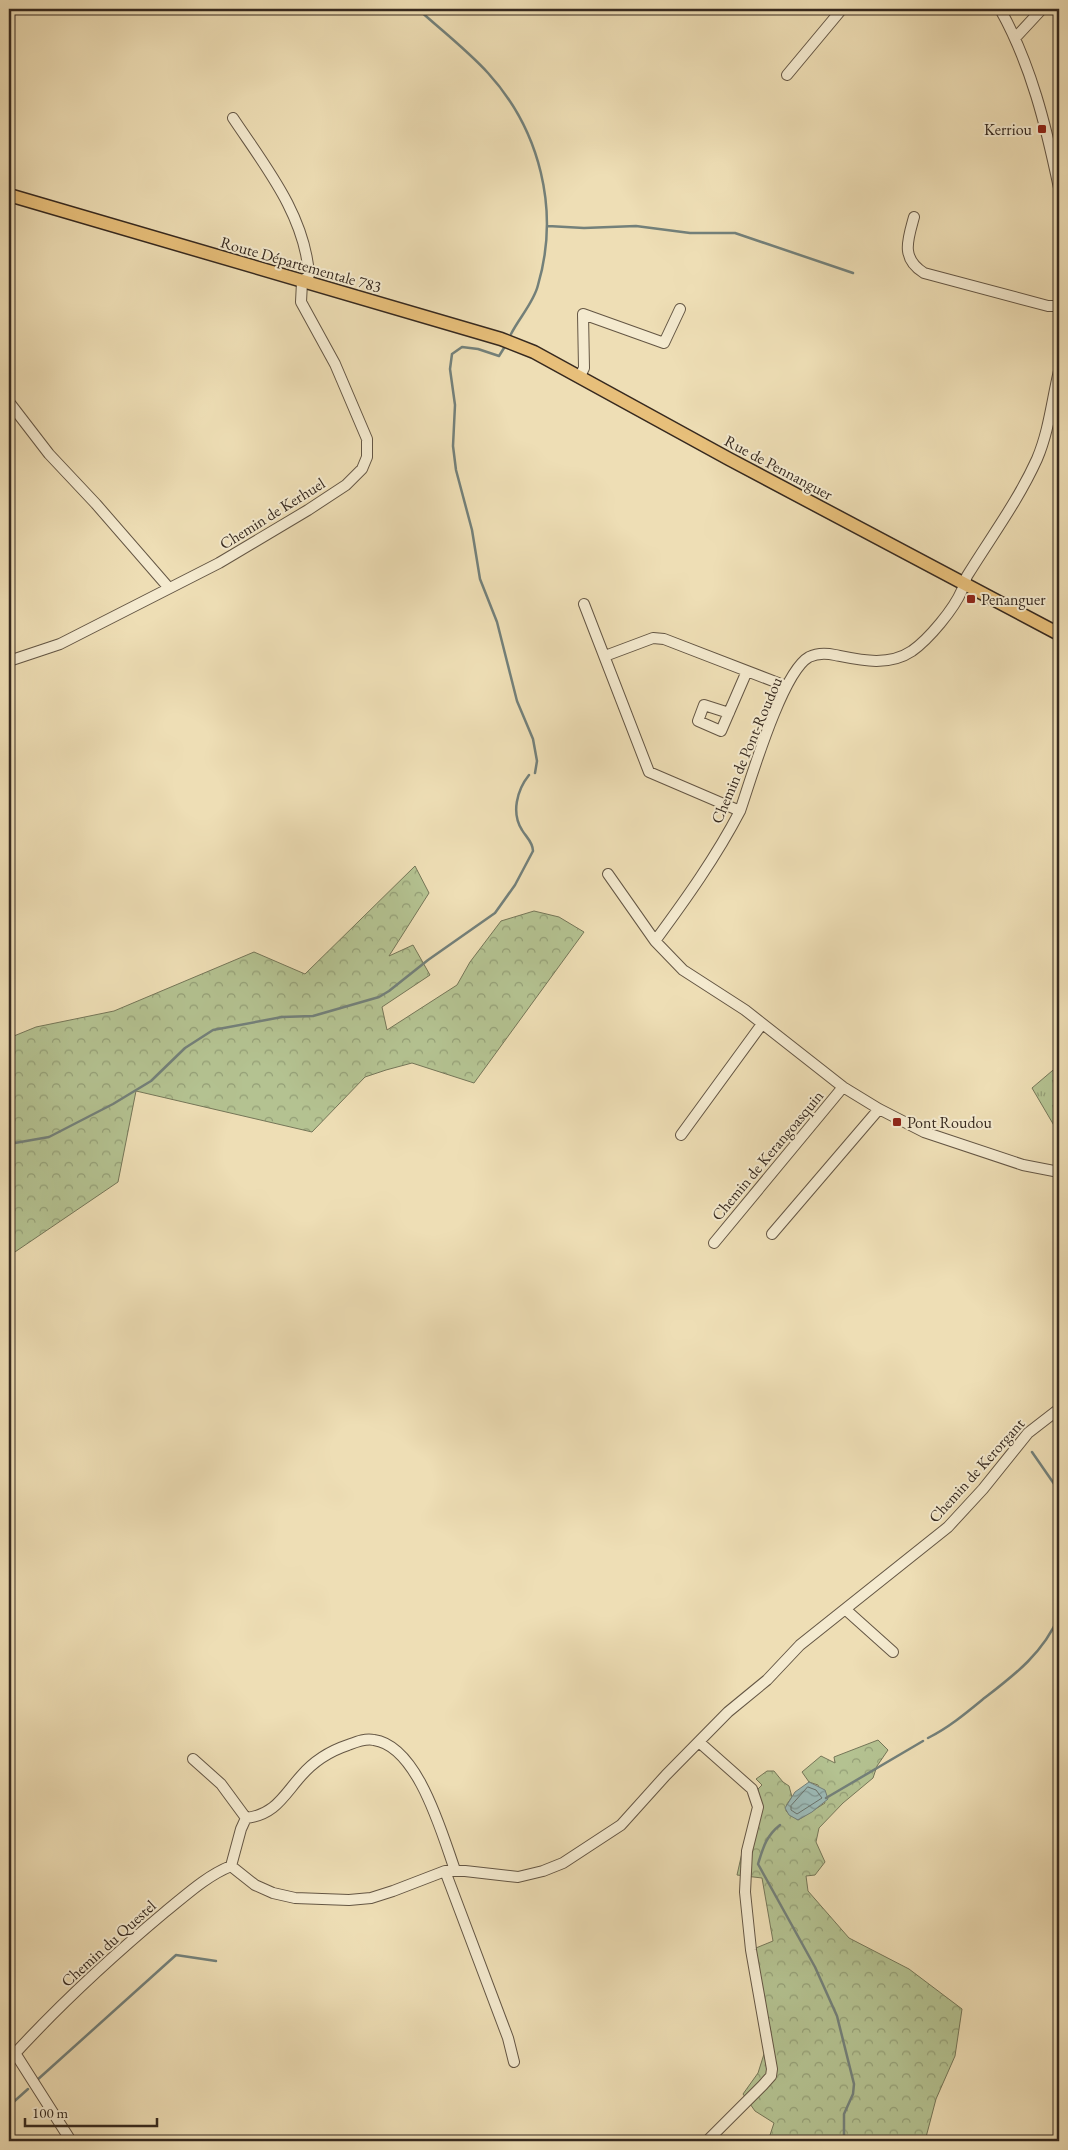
<svg xmlns="http://www.w3.org/2000/svg" width="1068" height="2150" viewBox="0 0 1068 2150" font-family="'EB Garamond',serif">
<style>
.grass{fill:url(#grass-tufts);stroke:#757658}
.forest{fill:url(#forest-crowns);stroke:#757658}
.water{fill:url(#water-waves);stroke:#73807a}
.lines{fill:none;stroke-linecap:round;stroke-linejoin:round}
.shore{stroke:#69726b;stroke-width:1}
.stream{stroke:#73807a;stroke-width:2.5}
.minor-casing{stroke:#645644;stroke-width:12}
.major-casing{stroke:#36291f;stroke-width:15}
.minor{stroke:#f4eacf;stroke-width:10}
.major{stroke:#e7bf7a;stroke-width:12}
.poi-dot{fill:#8f2418;stroke:#f4eacf;stroke-width:2}
.labels{text-anchor:middle;stroke-width:4;stroke-linejoin:round;paint-order:stroke}
.poi-label{font-size:16px;fill:#36291f;stroke:#f4eacf;text-anchor:start}
.street-label{font-size:16px;fill:#36291f;stroke:#f4eacf}
</style>
<defs>
<pattern id="grass-tufts" width="24" height="20" patternUnits="userSpaceOnUse" patternTransform="scale(1.25)"><rect width="24" height="20" fill="#b4c291"/><path d="M3 7l-1-3M5 7V3M7 7l1-3M15 17l-1-3M17 17v-4M19 17l1-3" fill="none" stroke="#939e76"/></pattern>
<pattern id="forest-crowns" width="20" height="18" patternUnits="userSpaceOnUse" patternTransform="scale(1.25)"><rect width="20" height="18" fill="#b4c291"/><path d="M2 6a3 3 0 1 1 6 0M12 15a3 3 0 1 1 6 0" fill="none" stroke="#939e76"/></pattern>
<pattern id="water-waves" width="16" height="10" patternUnits="userSpaceOnUse" patternTransform="scale(1.25)"><rect width="16" height="10" fill="#9cbab7"/><path d="M0 5q4-4 8 0t8 0" fill="none" stroke="#809794"/></pattern>
</defs>
<rect width="100%" height="100%" fill="#eedeb5"/>
<filter id="stains"><feTurbulence type="fractalNoise" baseFrequency=".004" numOctaves="4"/><feColorMatrix values="0 0 0 0 .2 0 0 0 0 .09 0 0 0 0 .02 0 0 0 .5 -.17"/></filter>
<radialGradient id="worn" r=".72"><stop offset=".6" stop-color="#630" stop-opacity="0"/><stop offset="1" stop-color="#630" stop-opacity=".3"/></radialGradient>
<path class="grass" d="M1059 1065V1134L1032 1088Z"/>
<path class="forest" d="M415 866 429 893 389 956 413 945 430 975 382 1007 387 1030 457 985 470 962 501 921 534 911 559 917 584 932 474 1083 412 1063 386 1070 365 1077 312 1132 136 1091 118 1182 9 1256V1038L36 1027 114 1011 254 952 305 974Z
M878 1740 888 1750 877 1766 873 1778 843 1803 819 1828 816 1842 825 1862 815 1875 806 1876 808 1891 849 1938 909 1969 962 2009 955 2056 936 2099 925 2141H768L774 2123 755 2111 743 2094 758 2073 771 2032 751 1950 773 1941 762 1878 737 1875 746 1835 761 1804 758 1789 762 1785 756 1779 767 1771H774L783 1782 789 1786 792 1797 787 1804 786 1811 798 1820 825 1803 818 1785 809 1782 802 1772 821 1756 835 1763 834 1757Z"/>
<path class="water" d="M809 1782 825 1790 828 1799 812 1812 798 1820 789 1815 785 1808 795 1792Z"/>
<g class="lines">
<path class="shore" d="M808 1787 816 1790 822 1798 797 1814 791 1810V1806Z"/>
<path class="stream" d="M418 9C441 30 467 50 488 73 540 130 560 210 538 285 534 302 519 318 511 334
M548 226 584 228 636 226 690 233H735L853 273
M504 348 499 356 478 349 462 347 452 354 450 369 455 405 453 446 456 470 472 530 480 579 497 622 517 701 533 739 537 761 535 773
M9 1144 49 1137 113 1104 151 1081 185 1048 213 1030 282 1017 313 1016 379 997 389 991 428 960 495 913 515 885 533 851C533 842 526 837 522 830 511 813 517 790 529 775
M1032 1452 1059 1491
M928 1738C948 1728 965 1714 982 1700 1013 1676 1043 1654 1059 1616
M826 1798 923 1741
M780 1825C766 1836 763 1848 758 1864L815 1967 837 2016 854 2084 853 2094 844 2114V2141
M36 2081 176 1955 216 1961
M9 2106 28 2089"/>
<g class="minor-casing">
<path id="minor" d="M1000 9C1031 64 1046 126 1059 188
M1016 37 1042 9
M787 75 842 9
M914 217C908 239 900 258 924 273L1048 306H1059
M580 376 584 368 583 314 664 343 680 309
M9 402 49 454 96 504 169 588
M584 604 649 772 740 811
M605 656 653 638 664 639 786 686
M9 661 60 644 219 563 308 510 346 485 362 469 367 457V439L335 364 301 302 302 282 309 275C305 215 265 166 233 118
M729 713 704 705 698 721 721 731 747 671
M608 874 655 941 683 970 745 1010 843 1087 879 1109 924 1132 1023 1165 1059 1172
M655 941C686 899 716 857 740 811 751 779 782 672 809 657 817 653 826 653 835 655 860 660 888 667 912 651 929 639 954 609 962 590 965 585 965 580 967 576 991 537 1018 501 1037 459 1049 431 1052 400 1059 371
M681 1135 762 1024
M772 1234 879 1109
M714 1243 843 1087
M845 1609 893 1652
M699 1742 752 1789 758 1807 747 1851 745 1892 751 1950 772 2069 771 2076 763 2085 707 2141
M193 1759 221 1784 246 1818
M246 1818C275 1815 284 1795 301 1776 313 1762 330 1751 348 1745 356 1742 365 1738 374 1740 418 1746 442 1834 455 1870
M231 1866 255 1885 273 1893 295 1898 349 1900 371 1898 393 1891 445 1871H465L518 1877 543 1871 563 1863 621 1825 666 1775 728 1712 767 1680 800 1645 948 1527 983 1489 1028 1433 1059 1409
M445 1871 508 2038 514 2062
M15 2053 71 2141
M9 2060C57 2007 110 1958 165 1912 185 1896 206 1876 231 1866L241 1829 246 1818"/>
</g>
<g class="major-casing">
<path id="major" d="M9 195 501 339 534 352 729 459 1059 634"/>
</g>
<use href="#minor" class="minor"/>
<use href="#major" class="major"/>
</g>
<g class="poi-dot">
<rect x="1037" y="124" width="10" height="10" rx="2.5"/>
<rect x="966" y="594" width="10" height="10" rx="2.5"/>
<rect x="892" y="1117" width="10" height="10" rx="2.5"/>
</g>
<g class="labels">
<g class="poi-label">
<text x="1032" y="135" text-anchor="end">Kerriou</text>
<text x="981" y="605">Penanguer</text>
<text x="907" y="1128">Pont Roudou</text>
</g>
<g class="street-label">
<text transform="translate(301 264) rotate(16)" y="6">Route Départementale 783</text>
<text transform="translate(779 467) rotate(28)" y="6">Rue de Pennanguer</text>
<text transform="translate(272 513) rotate(-32)" y="6">Chemin de Kerhuel</text>
<text transform="translate(746 750) rotate(-67)" y="6">Chemin de Pont-Roudou</text>
<text transform="translate(767 1155) rotate(-50)" y="6">Chemin de Kerangoasquin</text>
<text transform="translate(976 1470) rotate(-48)" y="6">Chemin de Kerorgant</text>
<text transform="translate(108 1943) rotate(-42)" y="6">Chemin du Questel</text>
</g>
</g>
<rect width="1068" height="2150" fill="none" stroke="#eedeb5" stroke-width="30"/>
<rect x="10" y="10" width="1048" height="2130" fill="none" stroke="#36291f" stroke-width="2.5"/>
<rect x="15" y="15" width="1038" height="2120" fill="none" stroke="#36291f"/>
<path d="M25 2118v8h132v-8" fill="none" stroke="#36291f" stroke-width="2.5"/>
<text x="32" y="2118" font-size="15" fill="#36291f" stroke="#f4eacf" stroke-width="4" paint-order="stroke">100 m</text>
<rect width="100%" height="100%" filter="url(#stains)"/>
<rect width="100%" height="100%" fill="url(#worn)"/>
</svg>
